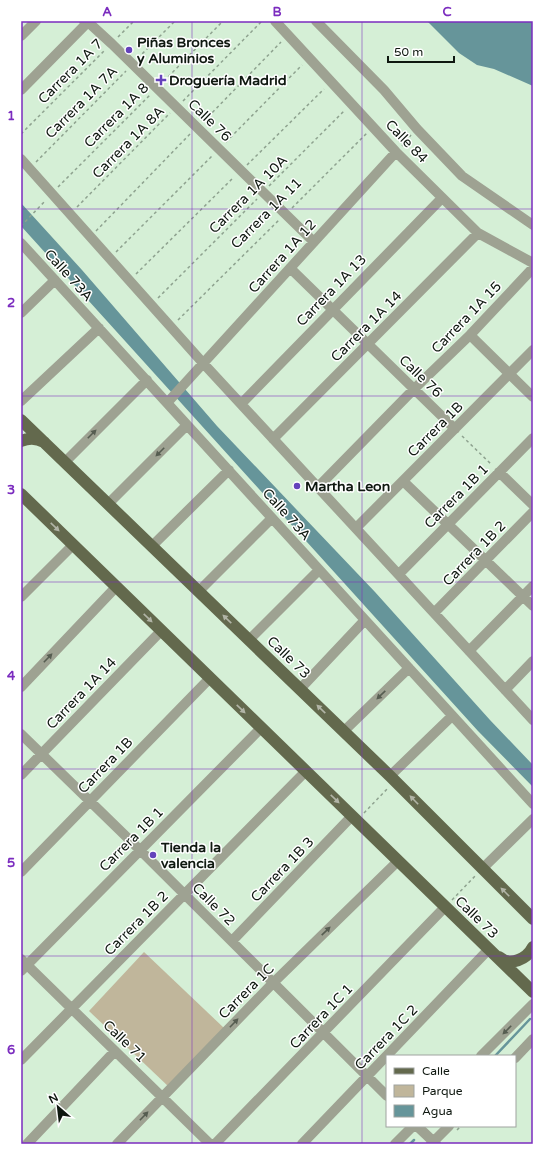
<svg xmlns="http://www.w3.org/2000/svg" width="554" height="1165" viewBox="0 0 554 1165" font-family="'Varela Round',sans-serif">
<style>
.green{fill:#c0b69b}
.water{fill:#66959a}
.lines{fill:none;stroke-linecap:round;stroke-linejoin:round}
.stream{stroke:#66959a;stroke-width:2.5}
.path{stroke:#8ea28f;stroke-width:1.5;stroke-dasharray:3 3;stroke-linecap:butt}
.minor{stroke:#9ea292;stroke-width:10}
.major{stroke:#63694d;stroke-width:12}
.oneway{fill:#565d51}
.oneway2{fill:#b1b4a6}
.grid{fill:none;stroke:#7b2cbf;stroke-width:1;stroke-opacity:0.55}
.poi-dot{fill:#6442bb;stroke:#fff;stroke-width:1.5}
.labels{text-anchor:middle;stroke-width:3;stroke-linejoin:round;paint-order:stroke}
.poi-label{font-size:14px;font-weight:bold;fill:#0f1810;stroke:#fff;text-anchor:start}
.street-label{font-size:14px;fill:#0f1810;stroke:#fff}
.neatline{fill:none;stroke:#7b2cbf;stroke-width:1.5}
.grid-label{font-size:13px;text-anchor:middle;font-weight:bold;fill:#7b2cbf}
</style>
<rect width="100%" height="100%" fill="#d5efd6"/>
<path class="green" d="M144 952 224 1028 169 1087 89 1011Z"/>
<path class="water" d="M427 21H532L533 86 494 69 477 65 459 53Z
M21 203 82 270 217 426 375 592 490 720 533 765V787L478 731 21 226Z"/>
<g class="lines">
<path class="stream" d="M495 1056 530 1019
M410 1144 414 1140"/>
<path class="path" d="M118 37 134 21
M138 58 175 21
M164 81 223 21
M183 101 262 21
M204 121 281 42
M21 134 104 51
M226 142 302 65
M402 146 411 135
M36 162 126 71
M247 165 324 89
M269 186 344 111
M58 187 150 95
M77 207 170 113
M292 208 367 133
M21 226 46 200
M96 231 191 133
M116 252 212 156
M136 274 234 177
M158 298 257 199
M178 320 279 220
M462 436 492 465
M364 813 388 788
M452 900 476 875
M457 1130 461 1126"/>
<path class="minor" d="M84 21 88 22 112 44 314 242
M275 21 396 152 478 233 533 263
M316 21 384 90 417 129 462 176 533 225
M21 36 36 21
M21 90 89 21
M21 159 203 363 533 720
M21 243 533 804
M290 268 455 429
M21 313 55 280
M470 335 533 397
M21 401 99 328
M167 403 396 152
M241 404 442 198
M273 439 478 233
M65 462 147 380
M499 472 533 505
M403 481 533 606
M318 487 414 389 470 335 533 268
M108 504 187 425
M356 528 533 350
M152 546 229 470
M399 574 533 438
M199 591 272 518
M21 597 73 545
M434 613 533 512
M249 640 319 570
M469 651 533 586
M21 687 116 587
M300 689 365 620
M505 690 533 661
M344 731 409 668
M21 734 140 850 387 1096
M21 775 161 631
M390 776 452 716
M482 869 533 819
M21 872 210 678
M232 941 352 816
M21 959 210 1144
M21 971 261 728
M481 1056 533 1004
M515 1058 533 1039
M21 1060 306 771
M417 1126 436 1144
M27 1144 115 1051
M117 1144 273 983 398 861
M215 1144 445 907
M302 1144 489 949
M395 1144 413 1126
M431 1144 449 1126"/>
<path class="major" d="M21 420 390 776 533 919
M21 441C28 438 37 438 44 442
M21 494 533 992
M499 957C510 967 527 959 533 947"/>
</g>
<defs><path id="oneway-solid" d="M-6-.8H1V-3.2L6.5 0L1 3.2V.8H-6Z"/></defs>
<g class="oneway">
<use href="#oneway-solid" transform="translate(92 434) rotate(-45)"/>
<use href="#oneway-solid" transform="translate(160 452) rotate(135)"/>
<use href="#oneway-solid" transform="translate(48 658) rotate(-46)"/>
<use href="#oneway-solid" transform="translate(381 695) rotate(136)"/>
<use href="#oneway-solid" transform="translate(326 931) rotate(-44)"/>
<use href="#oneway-solid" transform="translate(234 1023) rotate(-46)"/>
<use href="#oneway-solid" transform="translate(507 1030) rotate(135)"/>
<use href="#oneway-solid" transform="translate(144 1116) rotate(-46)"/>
</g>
<g class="oneway2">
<use href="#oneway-solid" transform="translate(55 527) rotate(44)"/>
<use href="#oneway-solid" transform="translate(148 618) rotate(44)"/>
<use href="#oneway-solid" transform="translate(227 619) rotate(-136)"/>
<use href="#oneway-solid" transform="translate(241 709) rotate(44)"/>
<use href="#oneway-solid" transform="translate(321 709) rotate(-136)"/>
<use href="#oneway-solid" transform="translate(335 799) rotate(44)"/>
<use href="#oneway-solid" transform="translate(414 800) rotate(-134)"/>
<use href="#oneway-solid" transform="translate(505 892) rotate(-135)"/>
</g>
<path class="grid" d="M192 21V1144M362 21V1144M21 209H533M21 396H533M21 582H533M21 769H533M21 956H533"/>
<g class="poi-dot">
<circle cx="129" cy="50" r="4"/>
<path d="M159 74h4v4h4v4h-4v4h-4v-4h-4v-4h4z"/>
<circle cx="297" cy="486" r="4"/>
<circle cx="153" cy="855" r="4"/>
</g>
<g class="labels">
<g class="poi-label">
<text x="137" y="47">Piñas Bronces<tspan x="137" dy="16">y Aluminios</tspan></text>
<text x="169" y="85">Droguería Madrid</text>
<text x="305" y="491">Martha Leon</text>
<text x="161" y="852">Tienda la<tspan x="161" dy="16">valencia</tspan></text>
</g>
<g class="street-label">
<text transform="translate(70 71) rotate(-45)" y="5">Carrera 1A 7</text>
<text transform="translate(81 102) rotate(-45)" y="5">Carrera 1A 7A</text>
<text transform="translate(116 115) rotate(-45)" y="5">Carrera 1A 8</text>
<text transform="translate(210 120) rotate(44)" y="5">Calle 76</text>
<text transform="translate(407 141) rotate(46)" y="5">Calle 84</text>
<text transform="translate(128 142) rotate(-45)" y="5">Carrera 1A 8A</text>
<text transform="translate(248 194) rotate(-45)" y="5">Carrera 1A 10A</text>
<text transform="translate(266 213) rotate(-45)" y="5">Carrera 1A 11</text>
<text transform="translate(282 256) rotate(-48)" y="5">Carrera 1A 12</text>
<text transform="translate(69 275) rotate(48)" y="5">Calle 73A</text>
<text transform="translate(331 290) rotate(-46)" y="5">Carrera 1A 13</text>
<text transform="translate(466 317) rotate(-46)" y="5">Carrera 1A 15</text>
<text transform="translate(366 326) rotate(-45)" y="5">Carrera 1A 14</text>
<text transform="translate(421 376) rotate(44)" y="5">Calle 76</text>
<text transform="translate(435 429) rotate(-45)" y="5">Carrera 1B</text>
<text transform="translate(456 496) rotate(-45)" y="5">Carrera 1B 1</text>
<text transform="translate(287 514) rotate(48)" y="5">Calle 73A</text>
<text transform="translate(474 553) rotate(-46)" y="5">Carrera 1B 2</text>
<text transform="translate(289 657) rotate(44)" y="5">Calle 73</text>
<text transform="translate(81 693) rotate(-46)" y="5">Carrera 1A 14</text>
<text transform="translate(105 765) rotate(-46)" y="5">Carrera 1B</text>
<text transform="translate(131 839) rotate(-45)" y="5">Carrera 1B 1</text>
<text transform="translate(282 869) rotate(-46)" y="5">Carrera 1B 3</text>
<text transform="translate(214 904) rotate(45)" y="5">Calle 72</text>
<text transform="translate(477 917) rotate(44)" y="5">Calle 73</text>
<text transform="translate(136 923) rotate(-45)" y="5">Carrera 1B 2</text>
<text transform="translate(246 991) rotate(-45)" y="5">Carrera 1C</text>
<text transform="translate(321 1016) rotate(-46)" y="5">Carrera 1C 1</text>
<text transform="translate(386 1037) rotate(-46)" y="5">Carrera 1C 2</text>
<text transform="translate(125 1041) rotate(44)" y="5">Calle 71</text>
</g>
</g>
<rect width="554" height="1165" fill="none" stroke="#ffffff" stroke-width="44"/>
<rect x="386" y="1055" width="130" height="72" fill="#ffffff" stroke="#9fa39f"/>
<rect x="394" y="1068" width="20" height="6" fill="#63694d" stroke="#9fa39f"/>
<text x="422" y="1075" font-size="12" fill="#0f1810">Calle</text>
<rect x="394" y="1085" width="20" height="12" fill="#c0b69b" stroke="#9fa39f"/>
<text x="422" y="1095" font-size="12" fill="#0f1810">Parque</text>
<rect x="394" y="1105" width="20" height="12" fill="#66959a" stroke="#9fa39f"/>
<text x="422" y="1115" font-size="12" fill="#0f1810">Agua</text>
<g transform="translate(58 1107) rotate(332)" stroke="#ffffff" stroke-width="3" paint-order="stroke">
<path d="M0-3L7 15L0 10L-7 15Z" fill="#0f1810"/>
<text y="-6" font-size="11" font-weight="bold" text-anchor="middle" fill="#0f1810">N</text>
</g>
<path d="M388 56v6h66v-6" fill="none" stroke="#0f1810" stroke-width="2"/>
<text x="394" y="56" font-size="12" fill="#0f1810" stroke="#ffffff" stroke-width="3" paint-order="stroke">50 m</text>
<rect x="22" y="22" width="510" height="1121" class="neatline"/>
<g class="grid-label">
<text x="107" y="16">A</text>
<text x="277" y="16">B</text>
<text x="447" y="16">C</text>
<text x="11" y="120">1</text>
<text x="11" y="307">2</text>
<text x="11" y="494">3</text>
<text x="11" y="680">4</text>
<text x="11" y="867">5</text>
<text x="11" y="1054">6</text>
</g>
</svg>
